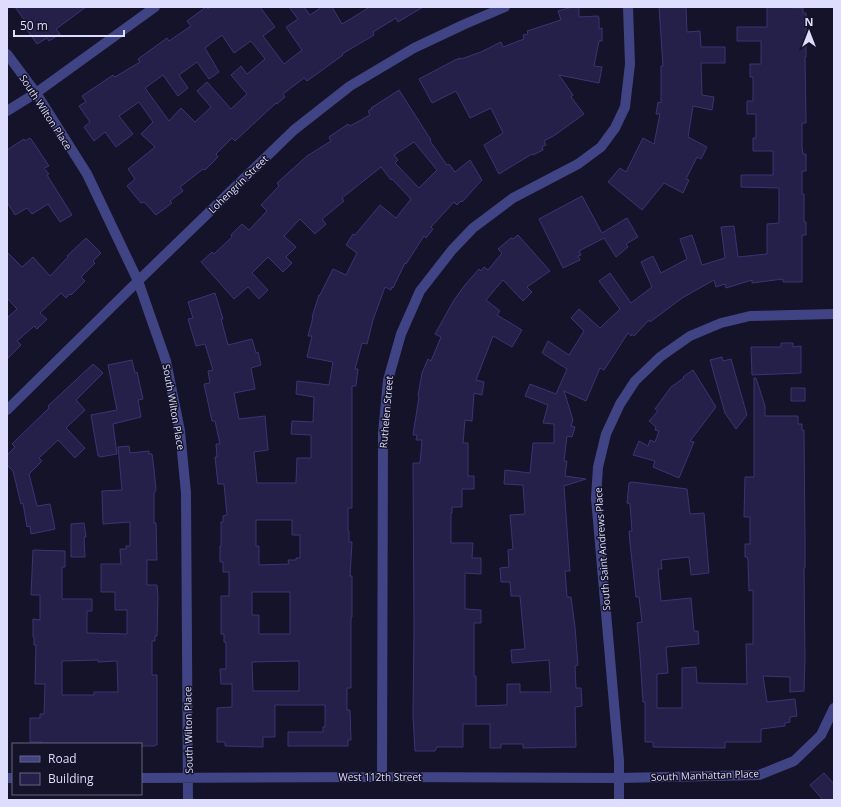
<svg xmlns="http://www.w3.org/2000/svg" width="841" height="807" viewBox="0 0 841 807" font-family="'Open Sans',sans-serif">
<style>
.building{fill:#252049;stroke:#3b3473;fill-rule:evenodd}
.lines{fill:none;stroke-linecap:round;stroke-linejoin:round}
.minor{stroke:#414484;stroke-width:10}
.labels{text-anchor:middle;stroke-width:3;stroke-linejoin:round;paint-order:stroke}
.street-label{font-size:10px;fill:#deddfd;stroke:#151329}
</style>
<rect width="100%" height="100%" fill="#151329"/>
<path class="building" d="M15 7H86L56 29 60 34 49 41 47 38 37 44 25 27 28 25Z
M206 7 208 9 211 7H260L275 27 263 36 284 64 302 50 286 27 298 19 289 7H304L310 15 322 7H332L342 24 370 7H423L398 22 396 18 373 32 374 35 342 54 343 55 307 81 304 78 283 94 285 97 277 104 276 103 235 141 232 138 216 154 218 157 205 170 203 169 180 187 183 191 170 201 172 203 156 215 144 202 141 203 127 186 135 179 128 169 155 147 141 134 153 122 139 102 119 116 133 134 116 147 105 132 94 141 84 127 90 122 79 106 86 102 82 96 113 75 115 77 140 62 138 59 167 38 169 41 191 26 187 21ZM222 35 234 53 251 41 265 59 247 74 241 66 231 75 247 94 231 109 207 82 197 91 211 107 195 122 181 108 169 121 145 88 163 75 178 96 188 88 179 75 197 62 209 79 219 72 205 48Z
M572 7H579V17L598 16 599 18V29L602 28V41H599L594 66 602 67 599 83 559 75 573 95 571 97 584 114 555 135 544 141 546 145 542 147 543 150 533 155 532 154 499 174 484 145 503 133 491 108 470 118 456 91 432 103 419 79 455 60 460 58 461 59 481 52 501 42 503 47 524 39 523 35 528 34 527 31 561 20 558 11Z
M659 7H686L687 32 700 31 701 47H725V63H701L702 95 714 97 712 110 693 106 688 137 707 147 701 159 697 157 686 179 689 180 683 193 664 183 642 210 608 182 620 168 626 172 643 138 654 144 660 114H656L658 102 661 103V66H663Z
M767 7 803 8V13H806V57H805L806 123H802V147L803 154H806V171H802V194H804V222H806V235H802V282H783V279L752 283V280L726 288 725 284 716 287 714 280 682 298 650 322 649 320 634 336 632 334 631 336 628 333 604 370 600 368 586 401 564 391 573 420 571 426 575 427 572 437 567 436 564 461H567L565 476 586 479 564 486 570 571H565L567 597H571L575 627 578 665 575 666 576 688H581L582 706 575 707 576 747 523 748V744H501V748H490V724H463V747H437L435 751H415L413 716 414 630 413 463H420L422 440H416L417 435H413L419 397 418 396 422 373 428 359 431 361 441 337 435 334 454 300 465 285 479 269 481 271 484 267 488 270 502 253 498 249 511 238 513 239 518 235 550 271 527 287 532 292 523 301 503 280 486 300 500 311 497 315 522 330 512 347 493 336 476 380 484 382 482 395 474 393 472 421 465 420 463 443H468V476H474V489H462V507H452V513H451V543H473L472 558H481V574L465 573V609L481 610V623H474V676H476V706L507 705V684H520V692H551L549 660 512 663 511 650 525 649 520 596H511L510 582H501L500 568 509 567 508 550 513 549 510 515 525 514 523 485 504 484 505 470 530 473 533 443H554V424L543 423 548 405 525 396 530 384 556 394 567 369 542 353 548 341 569 355 584 331 571 318 579 309 600 328 620 309 599 281 610 273 631 303 652 287 641 262 653 256 661 273 687 259 680 239 692 235 702 265 725 258 721 227 734 226 738 257 767 254V224L779 223V188L741 187V175H773V151H753V138H756V114H747V101H753V77H750V64H761V41H737V27H767Z
M399 90 431 140 430 141 447 165 449 164 455 172 470 160 482 180 462 202 461 201 457 205 454 202 431 227 433 229 426 238 424 236 406 264 405 263 393 288 392 287 391 290 385 287 373 320 367 344 362 343 355 369H358L356 386H352V508H348V530L349 531V542H352L350 576H352V617H351V688H347V710H350L351 740H348V746H288V732H323V727H325V705H275V737H263V747L225 746V742H217V708L232 707V684H221L220 669H226V642H224V634H221V596H229V572H223V562H220V546H221V522H223V516L227 515 224 484H218L215 457H217L216 444H220L215 421H212L204 384 210 383 208 371 213 370 205 344 196 346 188 319 193 318 188 302 215 293 223 319H221L228 345 252 339 256 353 258 352 261 365 251 368 255 389 234 393 239 419 265 416 268 450 254 452 257 483H296L297 458H311V435L291 434 292 421 313 422 314 397 296 394 297 381 329 385 333 362 307 357 312 336H308L313 317H312L319 295H320L333 269 346 275 357 253 346 245 353 234 355 235 380 205 396 218 411 199 392 179 391 180 381 167 342 198 344 201 322 219 326 224 315 234 300 219 284 236 296 247 286 257 292 263 283 272 268 257 252 273 268 290 259 299 248 287 234 299 201 262 212 252 214 254 232 237 231 235 242 224 249 230 267 211 261 205 279 186 277 183 307 156 331 141 329 137 348 124 350 126 370 115 368 111 372 109 371 108ZM414 142 437 170 419 188 395 163 398 160 394 155ZM256 520H292V535H300V558H296V560H288L289 564 259 565V546H256ZM252 592H290V634H259V615H252ZM299 661V691H253L252 662Z
M30 138 31 139 49 166 44 168 49 174 47 175 72 215 60 222 48 204 32 214 27 208 15 215 7 202V150L24 139 25 141Z
M582 196 602 233 627 218 638 237 626 244 628 247 616 257 604 238 579 251 581 255 578 256 580 260 563 268 539 219Z
M86 238 101 253 93 261 95 263 81 277 85 281 71 295 70 294 66 298 61 293 40 313 47 319 37 329 34 326 17 341 21 345 7 359V318L17 309 7 298V252L22 267 33 257 50 276 68 257 67 256Z
M781 343H793V347L801 346V373L752 375 751 347H781Z
M722 357 723 361 731 359 747 415 736 429 725 413 710 360Z
M132 360 135 373 137 372 143 399 138 400 141 417 113 424 117 454 100 457V456H98L91 415 117 410 108 365Z
M93 364 103 373 76 400 85 410 66 428 85 448 75 458 58 440 39 458 42 461 29 474 37 506 50 504 55 529 31 534 30 526 27 527 23 503 21 504 13 471 7 465V455L15 447 12 444 49 408 48 406Z
M693 370 716 407 690 441 694 442 679 478 653 467 655 461 633 455 639 441 648 446 650 440 655 442 659 431 655 430 656 427 649 421 658 411 655 409 671 387 684 378 683 377Z
M754 378H756L765 406V416H798V424H802V430H804L805 537V568H804L805 658 804 691 790 692V677L763 676 767 702 795 699 797 716 790 717V722L785 723V726L761 729V742H725V748L653 747V742H645V702H643L640 656 637 623 642 622 639 597H636L630 543 629 531H632L630 504 627 503 629 483 632 482 687 489 690 514 704 513 709 573 691 575 689 557 661 560 662 569H658L661 601 691 598 694 631H698L699 644 666 647 668 673 657 674V708H682V668L696 667 697 683 747 684 746 644H753V590L749 591 748 560 747 557H745V544H750V517H744L745 477H754Z
M791 388H805V401H791Z
M129 446 130 453 149 451V454H152L154 469 156 490 154 493V523H156L157 560H147V585H157L158 597 157 636H155V641H152V675H157V745H155V746H141V744H41V742H30V718H40V714H44L45 684H35L36 645H34V637H33V619L40 620V595H31L33 550 65 551V567H62V599H92V611H87V633L127 634V610H115V592H101V564H121L120 549H126V546H130V522L103 524 102 491 122 490 118 447ZM98 660V662L117 661 118 692H94V695H62V661Z
M84 523 86 537H84L85 557H71V524Z
M824 773 834 784V800H823L810 785Z"/>
<g class="lines">
<path class="minor" d="M7 54 36 93 87 174 138 281 166 361 180 431 186 493 188 800
M7 111 36 93 155 7
M7 410 138 281 294 130 350 86 414 48 465 24 505 7
M382 777 383 434 388 380 401 334 420 291 452 250 473 228 513 198 578 164 601 147 615 128 625 107 630 64 628 7
M7 778H13
M141 778 382 777 619 778 759 775 794 761 821 735 834 708
M619 800V761L596 498 598 467 606 434 620 404 635 381 660 357 690 336 721 323 750 316 834 314"/>
</g>
<g class="labels">
<g class="street-label">
<text transform="translate(46 112) rotate(57)" y="4">South Wilton Place</text>
<text transform="translate(238 184) rotate(-44)" y="4">Lohengrin Street</text>
<text transform="translate(174 407) rotate(80)" y="4">South Wilton Place</text>
<text transform="translate(386 412) rotate(-85)" y="4">Ruthelen Street</text>
<text transform="translate(602 549) rotate(-94)" y="4">South Saint Andrews Place</text>
<text transform="translate(188 730) rotate(-91)" y="4">South Wilton Place</text>
<text transform="translate(705 775) rotate(-2)" y="4">South Manhattan Place</text>
<text x="380" y="781">West 112th Street</text>
</g>
</g>
<rect width="841" height="807" fill="none" stroke="#deddfd" stroke-width="16"/>
<rect x="12" y="743" width="130" height="52" fill="#151329" stroke="#65647e"/>
<rect x="20" y="756" width="20" height="6" fill="#414484" stroke="#65647e"/>
<text x="48" y="763" font-size="12" fill="#deddfd">Road</text>
<rect x="20" y="773" width="20" height="12" fill="#252049" stroke="#65647e"/>
<text x="48" y="783" font-size="12" fill="#deddfd">Building</text>
<g transform="translate(809 32)" stroke="#151329" stroke-width="3" paint-order="stroke">
<path d="M0-3L7 15L0 10L-7 15Z" fill="#deddfd"/>
<text y="-6" font-size="11" font-weight="bold" text-anchor="middle" fill="#deddfd">N</text>
</g>
<path d="M14 30v6h110v-6" fill="none" stroke="#deddfd" stroke-width="2"/>
<text x="20" y="30" font-size="12" fill="#deddfd" stroke="#151329" stroke-width="3" paint-order="stroke">50 m</text>
</svg>
